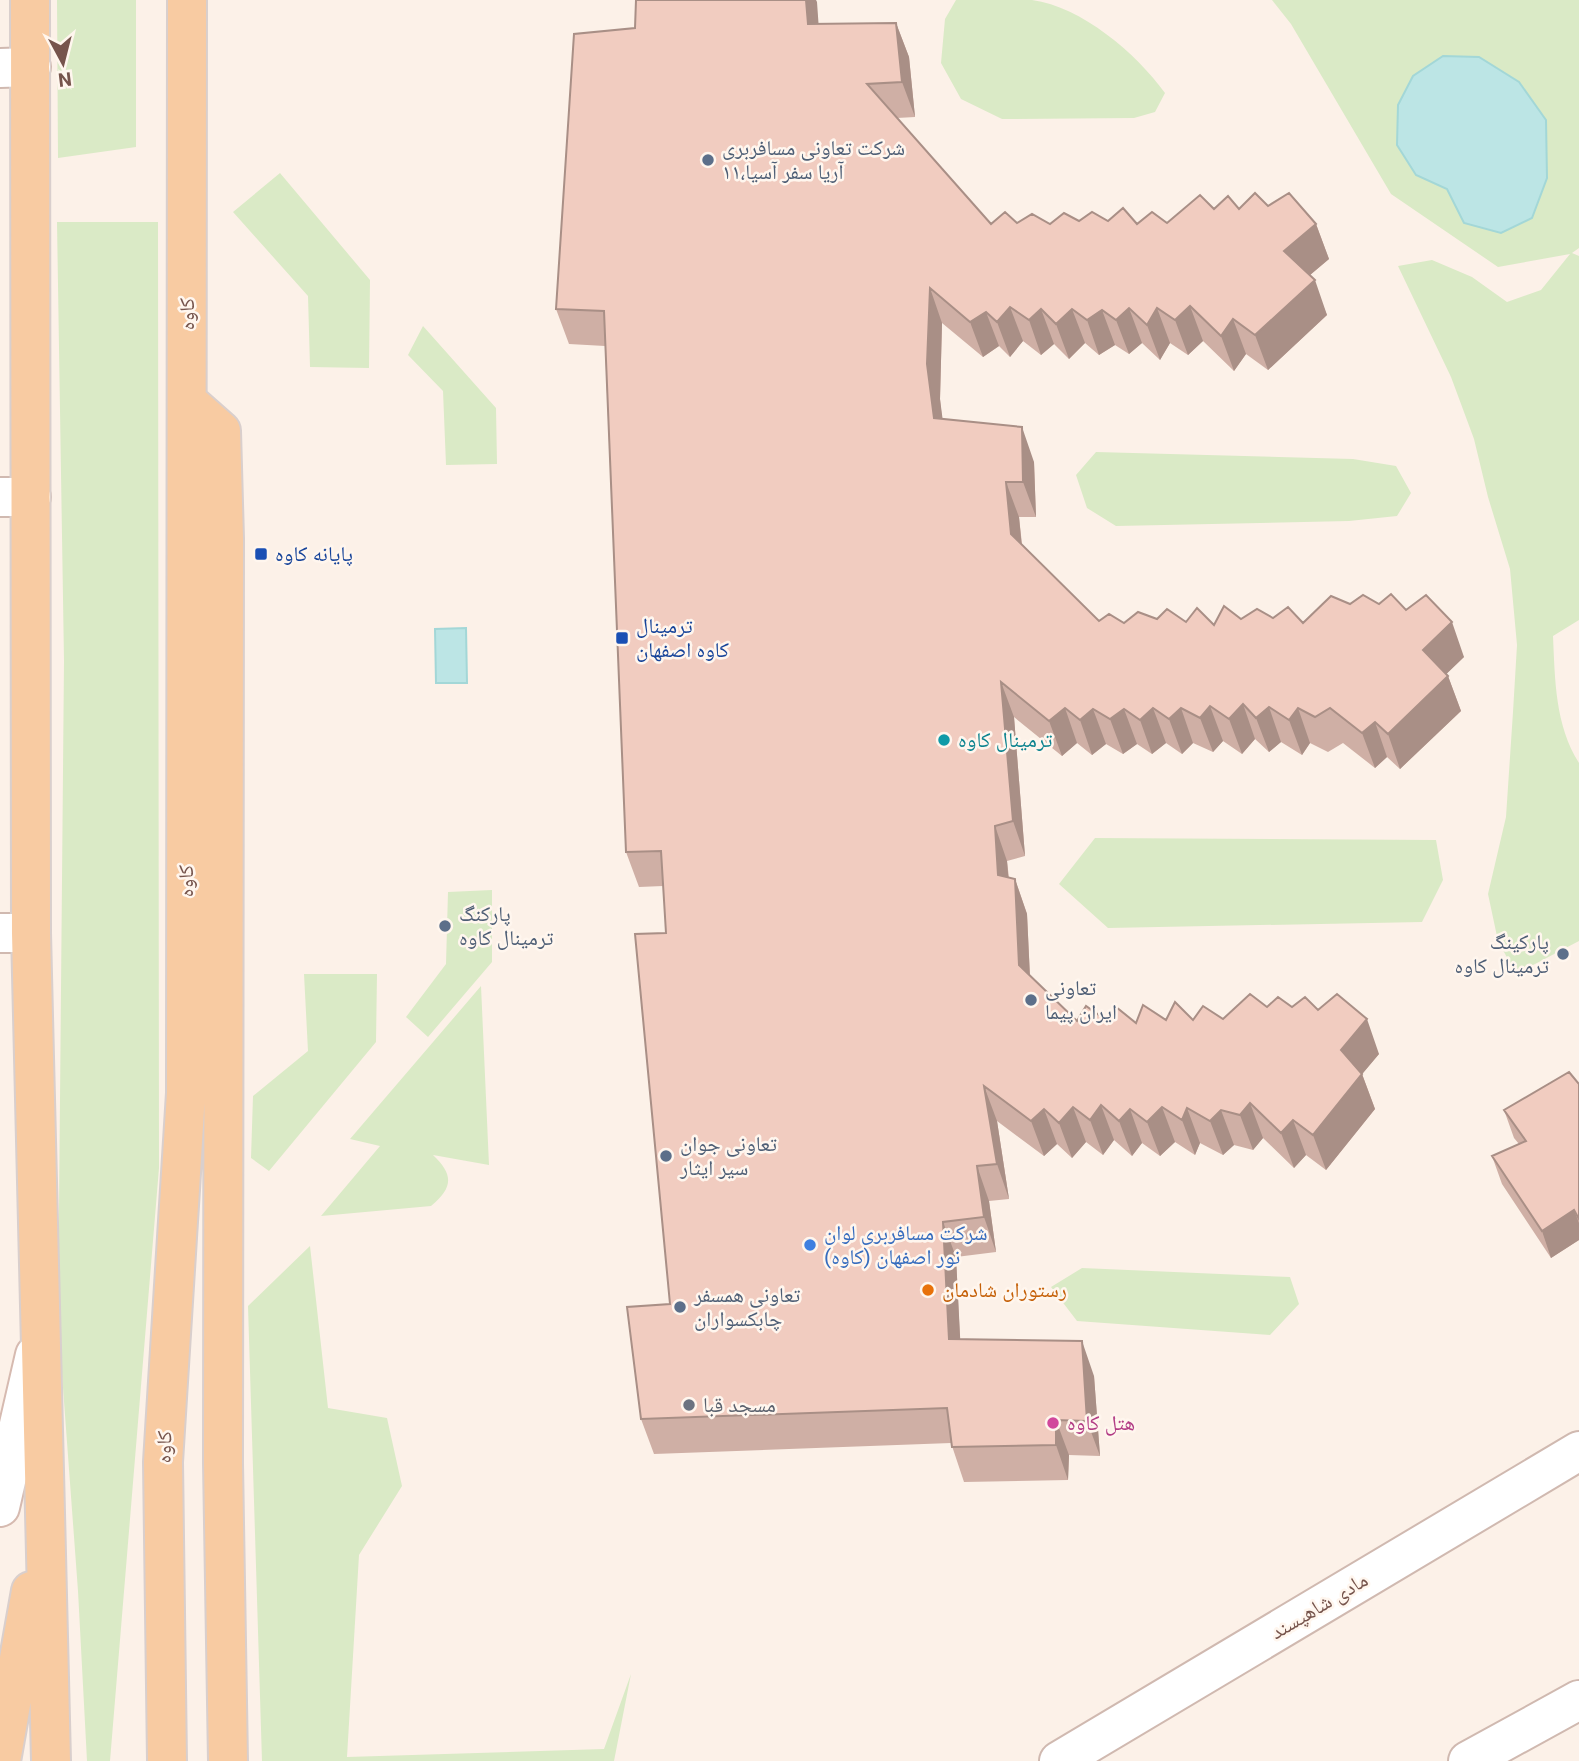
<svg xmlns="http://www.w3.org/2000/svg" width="1579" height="1761" viewBox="0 0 1579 1761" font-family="Roboto,'Noto Naskh Arabic',sans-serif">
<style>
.green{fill:#daeac6}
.water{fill:#bce5e5;stroke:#a3d7d7;stroke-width:2}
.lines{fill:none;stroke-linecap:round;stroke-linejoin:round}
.minor-casing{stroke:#d0b9b0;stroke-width:42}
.tertiary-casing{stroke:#d0b9b0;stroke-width:42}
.secondary-casing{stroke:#d6bab0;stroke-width:42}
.primary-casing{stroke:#d9cfcd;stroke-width:42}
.minor{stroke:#fff;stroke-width:38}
.tertiary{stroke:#fff;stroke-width:38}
.secondary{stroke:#fff;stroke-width:38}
.primary{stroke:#f8cba2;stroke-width:38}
.wall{fill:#cfafa5}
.shaded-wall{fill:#a98f86}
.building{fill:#f1ccc0;stroke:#a98f86;stroke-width:2}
.service-dot{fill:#5c6f8a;stroke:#fff6ee;stroke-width:2.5}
.transit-dot{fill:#1a4fb4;stroke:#fff6ee;stroke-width:2.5}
.culture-dot{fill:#0f9aa8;stroke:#fff6ee;stroke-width:2.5}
.shop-dot{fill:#3f7fe0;stroke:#fff6ee;stroke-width:2.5}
.food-dot{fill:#e8710a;stroke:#fff6ee;stroke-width:2.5}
.worship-dot{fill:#6b7280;stroke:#fff6ee;stroke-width:2.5}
.hotel-dot{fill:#d1479c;stroke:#fff6ee;stroke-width:2.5}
.labels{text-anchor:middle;stroke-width:5;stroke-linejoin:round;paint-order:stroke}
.service-label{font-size:21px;fill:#4e5e75;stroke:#fff6ee;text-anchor:start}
.street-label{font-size:21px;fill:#76544c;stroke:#fff6ee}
.transit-label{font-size:21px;fill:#164399;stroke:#fff6ee;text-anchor:start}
.culture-label{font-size:21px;fill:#0d838f;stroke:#fff6ee;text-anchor:start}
.shop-label{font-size:21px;fill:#366cbe;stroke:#fff6ee;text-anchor:start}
.food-label{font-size:21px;fill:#c56008;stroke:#fff6ee;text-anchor:start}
.worship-label{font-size:21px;fill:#5b616d;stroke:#fff6ee;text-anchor:start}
.hotel-label{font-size:21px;fill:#b23c85;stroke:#fff6ee;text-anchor:start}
</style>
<rect width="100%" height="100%" fill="#fcf1e8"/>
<path class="green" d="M57 0H136V147L58 158Z
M956 0C981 0 1008 0 1032 0 1082 7 1136 53 1165 93L1155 112 1134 118 1002 119 961 99 941 63 945 19Z
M1272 0H1579V248L1572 253 1579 256V620L1553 636C1555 680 1555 725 1579 763V941L1516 974 1498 941 1488 894 1506 817 1513 712 1517 645 1510 569 1488 497 1474 439 1451 377 1398 266 1432 260 1472 277 1507 302 1541 290 1570 254 1498 267 1391 194 1291 24Z
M280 173 370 280 369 368 310 367 308 296 233 212Z
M57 222H158L159 1168 110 1761H87L78 1591 58 1320 64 661Z
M423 326 496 408 497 464 446 465 443 391 408 355Z
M1096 452 1353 459 1396 466 1411 493 1397 516 1349 521 1116 526 1087 508 1076 475Z
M1095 838 1436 840 1443 880 1422 922 1108 928 1059 884Z
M492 890V962L428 1037 406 1017 446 964 448 892Z
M304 974H377L376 1042 269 1171 251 1158 253 1096 308 1051Z
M481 986 489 1165 433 1155C453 1174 454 1187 431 1206L321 1216 380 1146 350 1139Z
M310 1246 328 1408 387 1418 402 1486 359 1555 347 1757 604 1749 631 1674 614 1761H262L248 1306Z
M1082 1268 1290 1277 1299 1304 1270 1335 1077 1321 1051 1287Z"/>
<path class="water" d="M1443 56 1479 57 1519 82 1546 120 1547 178 1532 218 1501 233 1464 223 1447 189 1416 175 1397 145 1398 105 1413 76Z
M466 628 467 683H436L435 629Z"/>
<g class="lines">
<g class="minor-casing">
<path id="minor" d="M0 68 31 67
M0 497H31
M0 933H31
M1468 1761 1579 1700"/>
</g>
<g class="tertiary-casing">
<path id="tertiary" d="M1059 1761 1579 1451"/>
</g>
<g class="secondary-casing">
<path id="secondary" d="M0 1507 35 1355"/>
</g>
<g class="primary-casing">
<path id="primary" d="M30 0 31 933 51 1761
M187 401 221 431 224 539 223 1463 228 1761
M1 1761 31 1591
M167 1761 163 1462 186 1093 187 0"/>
</g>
<use href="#minor" class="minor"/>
<use href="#tertiary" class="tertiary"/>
<use href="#secondary" class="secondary"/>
<use href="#primary" class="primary"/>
</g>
<path class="wall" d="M636 0H816L818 24 896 23 909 57 915 117 897 118 991 224H1050L1079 221H1108L1137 224 1167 223 1214 209 1268 206 1316 224 1329 259 1310 275 1327 315 1268 370 1246 354 1234 371 1203 341 1188 355 1170 343 1160 360 1142 343 1129 354 1115 345 1099 355 1085 343 1069 359 1054 344 1041 355 1023 341 1010 357 999 346 983 357 942 323 940 399 942 419 1034 462 1036 517H1019L1022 544 1099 621 1124 623 1157 619 1214 625 1241 619 1273 618 1303 623 1350 604H1379L1406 610 1464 657 1446 674 1448 676 1461 711 1400 769 1387 757 1375 768 1343 743 1328 752 1310 743 1302 755 1281 742 1269 752 1255 739 1242 754 1223 741 1213 752 1193 743 1182 754 1166 743 1152 754 1137 744 1123 754 1106 744 1092 755 1077 743 1062 756 1014 717 1025 856 1007 861 1009 878 1015 879 1027 914 1030 976 1077 1021 1106 1020 1136 1023 1166 1020 1223 1019 1267 1007H1292L1318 1010 1379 1054 1362 1074 1375 1109 1326 1170 1306 1155 1294 1168 1263 1138 1253 1150 1234 1145 1223 1155 1200 1143 1195 1155 1175 1142 1160 1156 1142 1143 1132 1156 1114 1140 1103 1155 1086 1142 1072 1158 1057 1144 1044 1156 997 1121 1009 1199 989 1201 996 1252 956 1257 960 1339 1094 1376 1100 1456 1069 1455 1068 1480 964 1482 951 1443 654 1454 641 1419 670 1304 666 933 663 886 639 887 626 852 605 346 569 344 556 309 635 28Z
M1579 1084V1240L1551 1258 1502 1184 1492 1156 1519 1144 1514 1138 1504 1110Z"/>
<path class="shaded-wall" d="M806 0H816L817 2 821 59 808 24Z
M896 23 909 57 915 117 902 82Z
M1316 224 1329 259 1297 286 1284 251Z
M1315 280 1327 315 1268 370 1255 335Z
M930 288 942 323 940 399 947 453 934 418 927 364Z
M1190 306 1203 341 1188 355 1175 320Z
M1010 307 1023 341 1010 357 997 322Z
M1129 308 1142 343 1129 354 1116 320Z
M1157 308 1170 343 1160 360 1147 325Z
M1041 309 1054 344 1041 355 1029 320Z
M1072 309 1085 343 1069 359 1056 324Z
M1102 310 1115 345 1099 355 1087 320Z
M986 312 999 346 983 357 970 322Z
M1233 319 1246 354 1234 371 1221 336Z
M1022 427 1034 462 1036 517 1023 482Z
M1006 482 1019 517 1024 569 1011 534Z
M1452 622 1464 657 1435 685 1423 650Z
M1448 676 1461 711 1400 769 1388 734Z
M1001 682 1014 717 1025 856 1013 821Z
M1243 704 1255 739 1242 754 1229 719Z
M1210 706 1223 741 1213 752 1200 718Z
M1269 707 1281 742 1269 752 1256 718Z
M1065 708 1077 743 1062 756 1049 721Z
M1153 708 1166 743 1152 754 1140 720Z
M1181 708 1193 743 1182 754 1169 719Z
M1298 708 1310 743 1302 755 1289 720Z
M1093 709 1106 744 1092 755 1080 720Z
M1124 709 1137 744 1123 754 1110 719Z
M1375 722 1387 757 1375 768 1362 733Z
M995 826 1007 861 1011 910 998 875Z
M1015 879 1027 914 1031 1000 1019 965Z
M1367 1019 1379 1054 1353 1085 1341 1050Z
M1362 1074 1375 1109 1326 1170 1313 1135Z
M984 1086 997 1121 1009 1199 997 1164Z
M1250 1103 1263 1138 1253 1150 1240 1115Z
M1101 1105 1114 1140 1103 1155 1090 1120Z
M1073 1107 1086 1142 1072 1158 1059 1123Z
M1162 1107 1175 1142 1160 1156 1147 1122Z
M1187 1108 1200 1143 1195 1155 1182 1120Z
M1044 1109 1057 1144 1044 1156 1031 1121Z
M1130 1109 1142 1143 1132 1156 1119 1121Z
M1221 1110 1234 1145 1223 1155 1210 1121Z
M1293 1120 1306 1155 1294 1168 1281 1133Z
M977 1166 989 1201 996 1252 984 1217Z
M1574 1210 1579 1223V1240L1551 1258 1542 1231Z
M943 1222 956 1257 962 1374 949 1339Z
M1082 1341 1094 1376 1100 1456 1087 1421Z
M1056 1420 1069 1455 1068 1480 1056 1445Z"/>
<path class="building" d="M636 0H806L808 24 896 23 902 82 867 84 991 224 1005 212 1017 223 1032 214 1050 224 1064 213 1079 221 1092 212 1108 221 1123 208 1137 224 1152 212 1167 223 1200 195 1214 209 1228 196 1239 209 1255 193 1268 206 1289 193 1316 224 1284 251 1315 280 1255 335 1233 319 1221 336 1190 306 1175 320 1157 308 1147 325 1129 308 1116 320 1102 310 1087 320 1072 309 1056 324 1041 309 1029 320 1010 307 997 322 986 312 970 322 930 288 927 364 934 418 1022 427 1023 482H1006L1011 534 1099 621 1109 614 1124 623 1138 612 1157 619 1167 609 1186 622 1197 608 1214 625 1224 606 1241 619 1257 609 1273 618 1288 607 1303 623 1331 596 1350 604 1363 595 1379 604 1391 594 1406 610 1426 595 1452 622 1423 650 1448 676 1388 734 1375 722 1362 733 1330 708 1315 717 1298 708 1289 720 1269 707 1256 718 1243 704 1229 719 1210 706 1200 718 1181 708 1169 719 1153 708 1140 720 1124 709 1110 719 1093 709 1080 720 1065 708 1049 721 1001 682 1013 821 995 826 998 875 1015 879 1019 965 1077 1021 1086 1006 1106 1020 1116 1007 1136 1023 1143 1005 1166 1020 1175 1002 1193 1020 1203 1006 1223 1019 1250 994 1267 1007 1278 997 1292 1007 1305 997 1318 1010 1337 994 1367 1019 1341 1050 1362 1074 1313 1135 1293 1120 1281 1133 1250 1103 1240 1115 1221 1110 1210 1121 1187 1108 1182 1120 1162 1107 1147 1122 1130 1109 1119 1121 1101 1105 1090 1120 1073 1107 1059 1123 1044 1109 1031 1121 984 1086 997 1164 977 1166 984 1217 943 1222 949 1339 1082 1341 1087 1421 1056 1420V1445L952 1447 947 1408 641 1419 627 1307 670 1304 635 934 666 933 661 851 626 852 604 311 556 309 574 34 635 28Z
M1569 1072 1579 1084V1219L1574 1210 1542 1231 1492 1156 1526 1141 1504 1110Z"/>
<g class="service-dot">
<circle cx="708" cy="160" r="7"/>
<circle cx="445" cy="926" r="7"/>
<circle cx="1563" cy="954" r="7"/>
<circle cx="1031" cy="1000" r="7"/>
<circle cx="666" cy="1156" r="7"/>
<circle cx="680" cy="1307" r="7"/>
</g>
<g class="transit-dot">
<rect x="254" y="547" width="14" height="14" rx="3.5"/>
<rect x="615" y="631" width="14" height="14" rx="3.5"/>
</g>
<circle class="culture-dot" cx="944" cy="740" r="7"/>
<circle class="shop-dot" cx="810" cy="1245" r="7"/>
<circle class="food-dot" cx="928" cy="1290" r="7"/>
<circle class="worship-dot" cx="689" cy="1405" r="7"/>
<circle class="hotel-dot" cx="1053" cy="1423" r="7"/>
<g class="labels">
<g class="service-label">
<text x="722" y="155">شرکت تعاونی مسافربری<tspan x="722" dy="24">۱۱،آریا سفر آسیا</tspan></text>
<text x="459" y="921">پارکنگ<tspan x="459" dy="24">ترمینال کاوه</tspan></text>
<text x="1549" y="949" text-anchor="end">پارکینگ<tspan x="1549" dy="24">ترمینال کاوه</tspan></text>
<text x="1045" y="995">تعاونی<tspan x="1045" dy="24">ایران پیما</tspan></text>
<text x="680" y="1151">تعاونی جوان<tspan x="680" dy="24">سیر ایثار</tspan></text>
<text x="694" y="1302">تعاونی همسفر<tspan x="694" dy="24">چابکسواران</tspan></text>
</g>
<g class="street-label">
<text transform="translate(187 314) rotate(-90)" y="7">کاوه</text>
<text transform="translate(186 881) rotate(-90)" y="7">کاوه</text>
<text transform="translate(164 1447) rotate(-88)" y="7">کاوه</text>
<text transform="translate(1319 1606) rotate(-31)" y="7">مادی شاهپسند</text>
</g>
<g class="transit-label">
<text x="275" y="561">پایانه کاوه</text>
<text x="636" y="633">ترمینال<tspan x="636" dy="24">کاوه اصفهان</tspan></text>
</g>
<g class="culture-label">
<text x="958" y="747">ترمینال کاوه</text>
</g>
<g class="shop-label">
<text x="824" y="1240">شرکت مسافربری لوان<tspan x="824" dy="24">نور اصفهان (کاوه)</tspan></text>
</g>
<g class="food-label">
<text x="942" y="1297">رستوران شادمان</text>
</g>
<g class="worship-label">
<text x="703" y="1412">مسجد قبا</text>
</g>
<g class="hotel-label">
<text x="1067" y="1430">هتل کاوه</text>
</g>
</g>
<g transform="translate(63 63) rotate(173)" stroke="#fff6ee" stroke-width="5" paint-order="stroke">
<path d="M0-5L12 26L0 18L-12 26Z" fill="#76544c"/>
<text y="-10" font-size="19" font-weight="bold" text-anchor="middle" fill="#76544c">N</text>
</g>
</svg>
